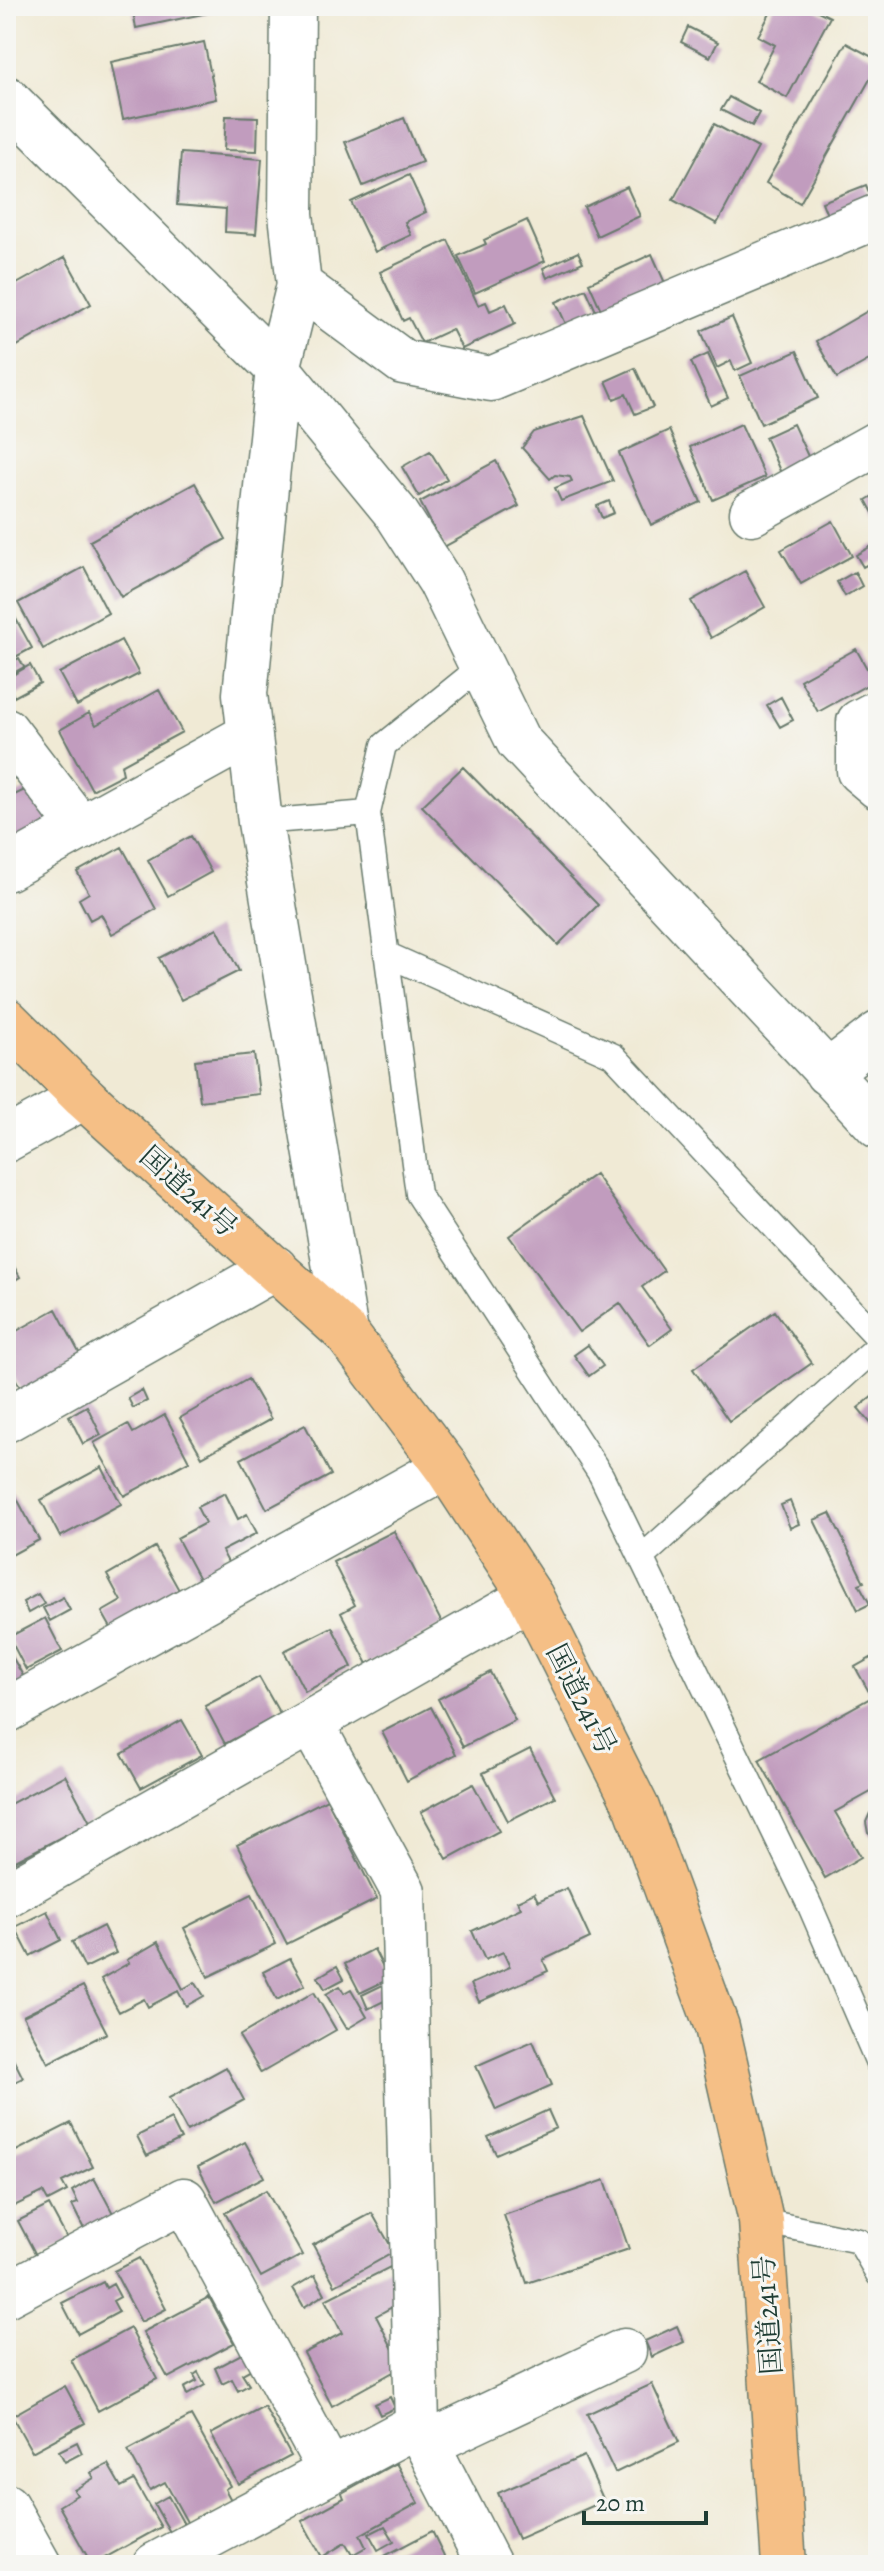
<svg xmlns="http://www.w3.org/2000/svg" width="884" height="2571" viewBox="0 0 884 2571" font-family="Alegreya,'Noto Serif JP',serif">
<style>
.building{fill:#c19cbe}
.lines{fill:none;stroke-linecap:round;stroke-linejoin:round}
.service-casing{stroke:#687a6c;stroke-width:27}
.minor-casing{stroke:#687a6c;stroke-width:47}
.trunk-casing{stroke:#687a6c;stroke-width:47}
.service{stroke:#fff;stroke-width:24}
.minor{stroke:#fff;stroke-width:44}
.trunk{stroke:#f5bf86;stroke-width:44}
.labels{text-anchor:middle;stroke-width:6;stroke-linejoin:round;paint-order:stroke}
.street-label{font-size:28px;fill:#1f3d34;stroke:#f6f6f2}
</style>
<rect width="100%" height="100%" fill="#f6f6f2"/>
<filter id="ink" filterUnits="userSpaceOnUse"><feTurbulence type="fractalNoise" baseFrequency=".0125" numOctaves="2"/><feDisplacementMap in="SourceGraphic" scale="16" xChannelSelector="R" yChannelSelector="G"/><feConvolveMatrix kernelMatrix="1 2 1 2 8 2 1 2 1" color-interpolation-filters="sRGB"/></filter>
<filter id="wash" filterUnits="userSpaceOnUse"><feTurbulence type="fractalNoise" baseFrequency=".006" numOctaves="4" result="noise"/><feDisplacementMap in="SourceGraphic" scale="32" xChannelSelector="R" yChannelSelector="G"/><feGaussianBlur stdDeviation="1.8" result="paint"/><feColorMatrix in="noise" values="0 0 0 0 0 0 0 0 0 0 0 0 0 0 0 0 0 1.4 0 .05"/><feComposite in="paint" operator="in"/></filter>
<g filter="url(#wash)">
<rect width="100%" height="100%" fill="#f0ead5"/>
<g id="blocks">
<path class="building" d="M132 6H222V10L136 28Z
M774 6H808L830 17 787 98 756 81 775 45 758 36Z
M688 27 718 42 710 57 681 42Z
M204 42 216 99 123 119 111 62Z
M846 43 878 60V65L800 203 766 183Z
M729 97 759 113 752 126 721 110Z
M226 116 258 117 257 151 224 150Z
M404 118 422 162 363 186 345 142Z
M714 124 758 148 717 224 673 200Z
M181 153 262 159 256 234 225 232 226 209 177 205Z
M409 175 426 212 405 222 411 235 375 252 351 202Z
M866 185 875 207 831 225 822 202Z
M627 187 640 216 597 236 584 207Z
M527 220 545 261 475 293 458 256 486 244 484 240Z
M448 240 478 305 486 302 490 311 506 304 515 324 462 349 452 329 422 343 409 318 403 321 380 272Z
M578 252 583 262 547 278 543 268Z
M652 254 669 292 606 321 589 283Z
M65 257 91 304 8 351 6 290Z
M586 289 600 320 570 333 556 302Z
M878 305V355L837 378 816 341Z
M732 317 752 363 735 371 731 361 717 368 701 331Z
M797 351 818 398 761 424 740 376Z
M708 354 728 398 711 406 691 362Z
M635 368 653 407 635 414 626 394 614 399 606 381Z
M584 416 613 481 561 501 555 488 572 481 570 477 555 475 550 479 522 448 534 432Z
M741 424 765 477 713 500 690 447Z
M793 424 813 467 784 480 765 437Z
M669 430 701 502 651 525 619 453Z
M430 451 447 479 419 496 402 467Z
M496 461 519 506 444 547 420 502Z
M195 483 226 539 121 597 90 541Z
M878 493V522L866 500Z
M609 501 614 513 602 518 597 506Z
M833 521 852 556 801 584 781 550Z
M875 544 878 559 863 567 856 555Z
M84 567 108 613 43 649 18 603Z
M745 571 765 607 711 638 691 601Z
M855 572 862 586 845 596 837 582Z
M6 601 32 648 6 662Z
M121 640 139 674 77 706 59 673Z
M856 649 874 681 818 712 800 680Z
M19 658 24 667 6 677V665Z
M30 665 40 683 14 697 6 679Z
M159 690 182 732 121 765 123 774 92 790 60 730 89 713 96 725Z
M781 697 793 720 780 727 767 705Z
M463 767 598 905 558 945 422 806Z
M37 784 55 821 6 845V799Z
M191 836 211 872 168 896 148 860Z
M122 847 156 909 112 934 101 914 90 920 79 899 89 893 77 872Z
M217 928 239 971 181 1000 159 958Z
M254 1054 259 1094 200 1101 195 1060Z
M595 1174 664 1271 642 1287 672 1329 650 1345 620 1303 579 1332 509 1236Z
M6 1252 20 1277 6 1285Z
M56 1309 84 1362 24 1394 6 1362V1337Z
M775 1311 812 1363 729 1421 693 1369Z
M588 1345 603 1366 589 1376 574 1355Z
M248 1379 271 1419 202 1457 180 1418Z
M142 1390 147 1401 133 1408 128 1398Z
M878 1392V1432L858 1408Z
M87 1406 101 1435 83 1444 69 1416Z
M165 1415 189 1461 124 1496 94 1443 128 1424 133 1433Z
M305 1425 331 1475 267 1509 241 1459Z
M102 1467 121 1504 60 1537 41 1500Z
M13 1491 39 1540 6 1558V1495Z
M225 1493 238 1519 247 1514 257 1533 222 1551 230 1566 200 1581 177 1538 205 1523 197 1507Z
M790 1501 799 1524 790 1528 781 1505Z
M830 1513 864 1582 859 1584 870 1604 858 1610 814 1520Z
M394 1531 443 1625 368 1664 341 1613 355 1605 333 1562Z
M155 1547 179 1590 111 1628 102 1612 121 1601 107 1575Z
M38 1594 44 1604 28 1613 23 1602Z
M63 1597 70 1610 50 1621 43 1608Z
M45 1618 62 1651 26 1670 9 1637Z
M332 1627 352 1667 305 1692 284 1651Z
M6 1646 26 1681 6 1693Z
M878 1654V1788L835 1812 861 1857 825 1878 759 1760 872 1697 855 1667Z
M490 1672 515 1720 463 1747 438 1699Z
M259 1677 280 1714 225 1744 205 1706Z
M431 1707 456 1754 407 1781 382 1732Z
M182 1720 202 1755 141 1788 122 1754Z
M530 1749 555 1797 508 1821 483 1773Z
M65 1775 90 1822 6 1866V1806Z
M473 1784 499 1831 447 1859 421 1812Z
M327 1799 377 1899 287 1944 237 1845Z
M878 1808V1841L868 1833 866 1822 870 1813Z
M567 1888 590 1938 543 1960 548 1971 479 2002 471 1984 510 1967 503 1952 485 1960 472 1931 521 1908 517 1901 534 1893 538 1901Z
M252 1894 276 1944 208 1977 184 1928Z
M47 1911 61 1940 30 1956 15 1927Z
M103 1926 116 1953 85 1968 72 1942Z
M158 1942 183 1989 195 1982 204 1996 186 2006 178 1991 148 2007 144 1999 119 2012 101 1979 129 1963 127 1960Z
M374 1949 389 1979 360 1993 345 1964Z
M290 1958 305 1985 277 2000 263 1972Z
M337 1966 344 1979 325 1989 318 1977Z
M389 1982 396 1995 368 2009 362 1995Z
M83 1986 107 2033 48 2063 23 2016Z
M340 1986 344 1993 351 1989 367 2017 347 2029 326 1994Z
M314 1992 336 2030 261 2073 239 2036Z
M533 2041 552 2085 496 2110 476 2066Z
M6 2044 23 2078 6 2086Z
M226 2067 244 2100 187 2131 169 2098Z
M548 2110 556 2128 496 2154 488 2137Z
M171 2119 181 2139 147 2156 137 2136Z
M71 2123 93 2167 62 2182 67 2191 48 2201 43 2192 6 2210V2156Z
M245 2142 264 2177 216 2202 198 2167Z
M94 2178 115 2217 86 2233 72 2205 78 2203 72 2191Z
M605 2180 629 2249 527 2283 504 2215Z
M266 2190 302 2255 261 2277 225 2213Z
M49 2205 69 2242 38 2259 18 2221Z
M372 2213 394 2252 335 2285 313 2245Z
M139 2258 166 2309 141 2322 114 2271Z
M396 2264 401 2302 376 2316 402 2367 332 2406 304 2353 342 2333 325 2300Z
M315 2275 325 2294 304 2307 293 2288Z
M103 2282 106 2288 113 2284 120 2297 113 2301 119 2312 78 2334 62 2303Z
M209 2297 234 2343 168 2378 143 2332Z
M677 2326 684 2342 652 2357 645 2341Z
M130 2328 157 2379 98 2411 71 2360Z
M247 2351 255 2367 242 2374 249 2385 238 2391 232 2379 222 2384 215 2368Z
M198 2372 205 2385 187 2395 184 2388 197 2381 194 2375Z
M652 2384 679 2442 615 2473 587 2414Z
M65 2386 85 2423 32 2452 12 2416Z
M390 2397 395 2408 380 2415 375 2404Z
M264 2406 291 2456 238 2484 211 2434Z
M191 2416 230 2486 225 2489 231 2500 188 2524 165 2482 150 2490 128 2450Z
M77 2442 82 2453 65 2462 59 2451Z
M584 2456 604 2501 518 2539 498 2493Z
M396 2463 418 2503 360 2535 366 2547 352 2555 345 2543 322 2557 302 2521 344 2498 342 2493Z
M108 2464 121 2487 134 2480 161 2527 92 2565 59 2506 77 2495 74 2490 94 2478 91 2473Z
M168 2496 185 2526 171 2534 154 2504Z
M385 2526 394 2541 378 2550 369 2534Z
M432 2531 448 2564 375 2565 373 2562Z"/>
</g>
</g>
<g filter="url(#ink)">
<use href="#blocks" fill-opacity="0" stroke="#687a6c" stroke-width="2"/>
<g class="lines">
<g class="service-casing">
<path id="service" d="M368 813 384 745 483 665
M260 822 368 813 418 1194 601 1475 810 1906 878 2063
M386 954 614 1056 878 1338
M641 1558 878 1346
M761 2221 859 2241 878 2274"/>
</g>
<g class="minor-casing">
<path id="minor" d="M293 6 291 214 299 285 278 369 245 694 260 822 346 1333
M6 98 278 369 396 513 440 581 518 741 878 1126
M299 285 403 362 491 379 878 216
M752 513 878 443
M878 712 859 722V771L878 787
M6 730 81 828
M6 869 249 735
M827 1073 878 1034
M6 1140 84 1097
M6 1420 275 1268
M6 1711 446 1467
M311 1723 403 1891 417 2425 489 2565
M6 1895 531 1597
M6 2295 184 2200 330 2471
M427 2444 624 2351
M6 2506 39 2565
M155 2565 417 2425"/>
</g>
<g class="trunk-casing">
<path id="trunk" d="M6 1020 84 1097 346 1333 446 1467 531 1597 637 1808 717 2027 761 2221 784 2565"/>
</g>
<use href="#service" class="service"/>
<use href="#minor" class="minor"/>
<use href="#trunk" class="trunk"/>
</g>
</g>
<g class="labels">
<g class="street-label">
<text transform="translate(189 1191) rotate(42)" y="10">国道241号</text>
<text transform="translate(582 1699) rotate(63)" y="10">国道241号</text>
<text transform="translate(767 2315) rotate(-94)" y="10">国道241号</text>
</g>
</g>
<rect width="884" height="2571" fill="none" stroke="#f6f6f2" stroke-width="32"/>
<path d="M584 2511v12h122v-12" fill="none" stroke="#1f3d34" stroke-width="4"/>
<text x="596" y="2511" font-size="24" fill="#1f3d34" stroke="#f6f6f2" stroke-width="6" paint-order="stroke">20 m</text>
</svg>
